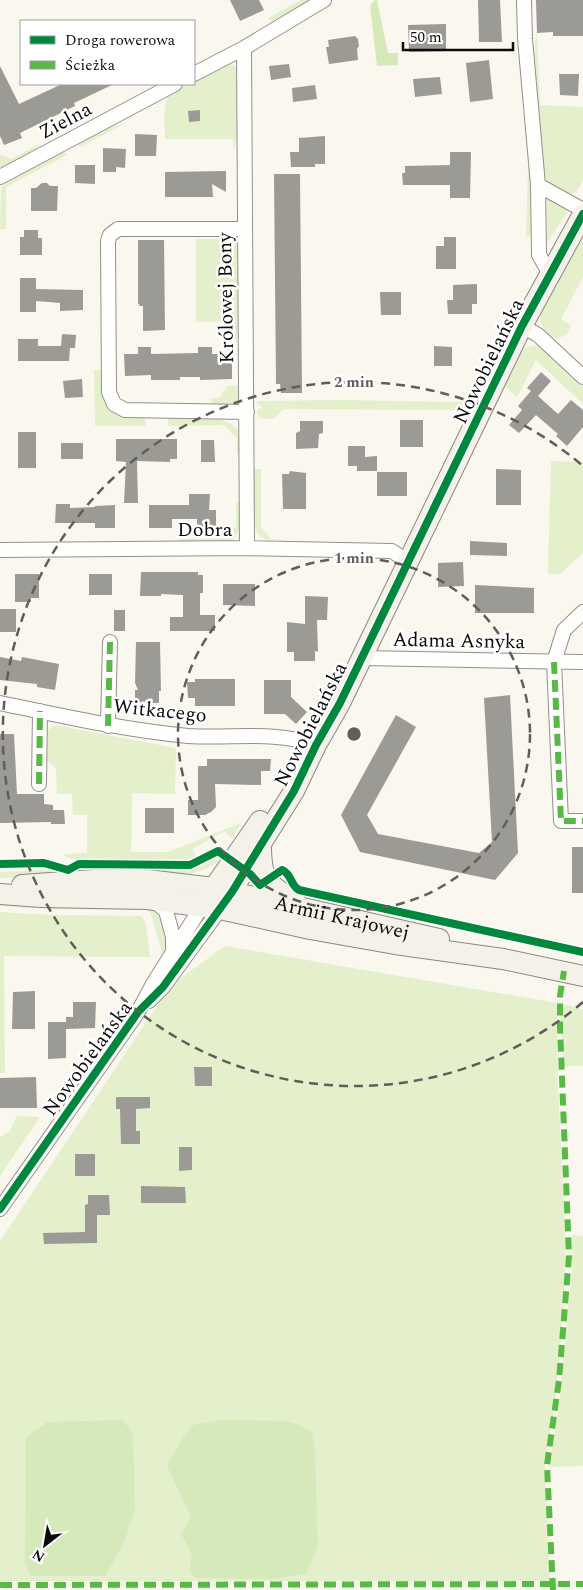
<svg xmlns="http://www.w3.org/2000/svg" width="583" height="1590" viewBox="0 0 583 1590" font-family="Spectral,serif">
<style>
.green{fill:#e4f0cc}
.forest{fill:#d5e9ba}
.building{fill:#9c9a94}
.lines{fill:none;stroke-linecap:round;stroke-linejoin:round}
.street-casing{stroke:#93918d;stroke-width:16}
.secondary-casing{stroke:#898884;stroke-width:22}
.street{stroke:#fefefc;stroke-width:14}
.secondary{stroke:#f4f2e8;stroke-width:20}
.quiet{stroke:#58b947;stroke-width:6;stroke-dasharray:12 6;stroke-linecap:butt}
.cycleway-casing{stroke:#fff;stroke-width:11}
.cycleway{stroke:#00873e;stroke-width:8}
.ring{fill:none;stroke:#5f5e5a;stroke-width:2.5;stroke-dasharray:9 6}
.labels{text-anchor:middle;stroke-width:5;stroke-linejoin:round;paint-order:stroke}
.street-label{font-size:20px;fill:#0b0b0b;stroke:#fff}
.centre{fill:#5f5e5a;stroke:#fff;stroke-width:2.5}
.ring-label{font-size:15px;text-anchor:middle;font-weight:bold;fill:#5f5e5a;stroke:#fff;stroke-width:5;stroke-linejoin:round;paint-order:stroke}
</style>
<rect width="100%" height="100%" fill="#faf7ee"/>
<path class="green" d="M301 0H310L271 22 268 18Z
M537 33 540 105 583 107V180L577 191 573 194C561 193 552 187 544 178L536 95 535 43Z
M228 62 235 66 238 72V142L233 148V139H165C165 114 158 84 194 84V79Z
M124 124 80 147 77 143 106 128Z
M39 144 38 148 30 152V154L7 167H0V154L12 159Z
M65 152 67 155 6 187V229H0L1 188C13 174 48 160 65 152Z
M530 165C532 183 540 222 530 236L526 237 528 166Z
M547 198H550L569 209 548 242H547Z
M220 236H231L238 245 237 339H232V321L196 322V239H219Z
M583 237V277L561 319 571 325 567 334 557 339 547 334 540 322 541 312Z
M540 345 583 384V404L536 360 517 397 505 387 522 348Z
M94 370H103C103 389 99 410 122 416 130 418 138 415 145 419L146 426H95Z
M240 385C241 406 237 407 217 408L212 404 211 398H219L227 386Z
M338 400 466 402 463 410 284 409 273 419 259 418 257 411 262 407 256 403 258 401Z
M168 418C189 418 235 411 241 438 242 443 241 449 241 454H237V438L224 425 168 426Z
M551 461 583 462V553L560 574H548Z
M254 469H261V527L271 539 286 540C272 540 258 542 254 525Z
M236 502H239C240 516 243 532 231 541L179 542V539L223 538 236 526Z
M55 725 176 748 175 794 132 793 131 852H168L241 823 235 834 230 838 225 831 192 849 196 857 189 860 72 859 66 857 64 854 87 853V815H73L72 794H57L56 768 47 761V731Z
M211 858 219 861C195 878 180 874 152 874V868L192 867Z
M48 870 61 876 0 878V872Z
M0 902 141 908 139 910 56 909 0 906Z
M152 910C166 923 170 934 164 952H162L150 911Z
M0 912 51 915 141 916 146 923 150 957 4 956 5 1073H0Z
M225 946 557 1003 558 1087 566 1244 564 1299 556 1393 545 1466 550 1581H0V1241L171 985Z
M559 1003 583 1009V1066H564Z
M17 1116 40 1117 0 1176V1137L9 1132Z
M572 1235 583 1236V1466L549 1467 559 1406 572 1267Z"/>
<path class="forest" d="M375 0H377L388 53H398V65L377 66 370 5Z
M123 1420 133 1434 135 1510 124 1543 105 1576H31L25 1563 26 1438 47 1422Z
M223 1420 285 1421 300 1425 312 1433 315 1449 318 1547 306 1574 270 1579 196 1578 189 1570 192 1554 181 1534 191 1517 167 1466 182 1439 193 1425Z"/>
<path class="building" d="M230 0H259L264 10 240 21Z
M478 0H500L502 42H479Z
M536 0H583V36H553V32L537 33Z
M446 24V51L409 52 408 25Z
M355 36 358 39 359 46 357 49 358 60 329 64 326 47H329L328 40Z
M489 60 493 99 470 102 466 63Z
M289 64 291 77 271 80 269 66Z
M0 66 19 104 62 84H114L74 103 75 106 20 133 22 138 4 145 0 136Z
M559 74H579L578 96 560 95Z
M440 77 442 94 415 97 413 79Z
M315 85 317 99 293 102 292 88Z
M200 110V121L189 122 188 111Z
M135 134 157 135 156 156H135Z
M325 136V164H315V167H291L290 152H299V138Z
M103 148 126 149 125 168 116 167V172H103Z
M450 152H471L470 198H450V185H403L402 173H405V166L450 165Z
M75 165H95V184L75 183Z
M226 171V192L212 184 213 197H165V172Z
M274 174H300L302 393H281L280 384H276Z
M42 183H47L50 186H58L57 211H31V188H36Z
M24 230H38V238H42V255H20V237H24Z
M444 237H456V269H436V246H444Z
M138 240H164L165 330 143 331V306H140L138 303Z
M20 278H36V289L83 290V310L60 311V303L36 301V312H20Z
M477 284V304H472V314H448L447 300H453V285Z
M380 292H401V315H381Z
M62 334 76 335 75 348H70L69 361H18V339H38V346H61Z
M434 346 452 347V366H434Z
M138 347H151V354L198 353V347H212V354H232V379L200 380V377H180V380H151V375L125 376 124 354H138Z
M541 372 551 381 538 396 558 414 571 400 583 410V427L567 446 556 436 558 434 536 415 519 433 509 425 522 410 518 406 531 391 527 388Z
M82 379 83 397 65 398 63 381Z
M400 420H423V447H400Z
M300 421H323V433L319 434 318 448 296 449V433L300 431Z
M18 432H36V468H18Z
M116 439H177V459H170V462L137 461 138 503H124L126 462 116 461Z
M201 440H214L215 462H201Z
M61 443H83V459H61Z
M348 446H365V457L377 456V471H357V466H348Z
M496 469 521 470V505H496Z
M290 471 306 473V509H283L282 474H289Z
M377 472H407V496H377Z
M189 494H210L209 510H216V528H197V519H172V528H149V505H189Z
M56 504H70V508L95 507V506L115 505V528H95V523H55Z
M470 541 507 543V556L470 555Z
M463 562 464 586 438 587V563Z
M141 572H198V575H203V593H200V615H215V631H170V617H183V595L161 594V596H140Z
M15 574H39V598H31V602H15Z
M89 574H112V595H89Z
M223 584H255V606L223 605Z
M475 585 534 588V613H475Z
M305 596 328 597 327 620H317L318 652 315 651V661H294V652H287V622L305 624Z
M0 609H16V632H0Z
M114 610H125V631H114Z
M136 642H160L161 691H159V703H135V690H138L135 683Z
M0 657 21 661 22 657 59 664 55 690 37 687V684L0 680Z
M195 679H235V706H195V698H188L187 682H195Z
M264 680H291V697L307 712 296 724 285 714H264Z
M510 695 518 853 495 880 360 852 341 815 396 715 416 727 367 815 378 834 479 853 492 842 484 698Z
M0 734H14L17 794H44V804L53 805V810H64L65 824H51V822L0 823Z
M207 759H271L270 771H261V785L215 784 216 807 211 812 205 815H188V800H198V766H207Z
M145 808H174V833H145Z
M572 847H583V893H572Z
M35 991V1029H12L13 992Z
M73 1002H96L95 1028 66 1029V1058L48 1059V1022H66V1024V1017H73Z
M194 1067H212V1086H195Z
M36 1077 37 1108H0V1078Z
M116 1097H150V1108L136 1109V1131H140V1144H121L120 1109H116Z
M179 1147H192V1170L179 1171Z
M75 1154H95V1176H75Z
M141 1186 185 1187 186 1203H141Z
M88 1195H109L110 1215H97V1243L44 1244 43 1233 85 1232V1205L88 1204Z"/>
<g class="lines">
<g class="street-casing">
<path id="street" d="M524 0 525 39 538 185 539 255 550 274
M244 48 247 548
M194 74 244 48 324 0
M0 177 175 84
M538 185 583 210
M244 229H118L110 235 108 241 109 392 114 404 125 410 247 412
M522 326 538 335 583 377
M0 550 247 548 392 551 408 562
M583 612 564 630 554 662 561 821H583
M362 658 583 662
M0 703C62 716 124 730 188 736 232 739 273 730 316 745
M108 726 110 642
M39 784 40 711
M153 900 166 911 173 937V951
M149 1001 163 987 220 909
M0 1209 138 1012 153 984 202 906"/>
</g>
<g class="secondary-casing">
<g id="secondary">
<path d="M261 845C261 878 266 885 295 900"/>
<path id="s1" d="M22 885 94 880H147L214 888 439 939"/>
<path d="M0 894 41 897 147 899 220 909 310 929 395 944 503 959 583 976"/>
<path d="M207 898 260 821"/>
<path d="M220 909 294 791 316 745 340 703 522 326 583 214"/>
</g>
</g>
<use href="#street" class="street"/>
<use href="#secondary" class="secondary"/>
<path class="quiet" d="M554 662 561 821H583
M108 726 110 642
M39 784 40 711
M0 1585 583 1584
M553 1590 547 1465 559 1380 569 1256 560 1027V996L564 971"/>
<g class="cycleway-casing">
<path id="cycleway" d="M0 864 44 863 68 870 79 864 190 865 218 851 250 874 260 885 282 870C292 874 290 885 299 890L583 952
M0 1209 138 1012 163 987 232 892 294 791 316 745 340 703 522 326 583 214"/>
</g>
<use href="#cycleway" class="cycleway"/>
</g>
<g class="ring">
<circle cx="354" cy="734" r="176"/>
<path d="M583 1002A352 352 0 1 1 583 466"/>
</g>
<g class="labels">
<g class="street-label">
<text transform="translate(65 120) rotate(-28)" y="7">Zielna</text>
<text transform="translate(225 298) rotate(-91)" y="7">Królowej Bony</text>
<text transform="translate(488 361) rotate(-64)" y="7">Nowobielańska</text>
<text x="205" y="536">Dobra</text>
<text transform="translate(459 640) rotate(1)" y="7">Adama Asnyka</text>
<text transform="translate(160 710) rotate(6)" y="7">Witkacego</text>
<text transform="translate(310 724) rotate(-63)" y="7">Nowobielańska</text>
<text dy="7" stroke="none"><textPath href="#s1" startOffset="324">Armii Krajowej</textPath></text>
<text transform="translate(87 1058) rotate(-54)" y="7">Nowobielańska</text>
</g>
</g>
<circle cx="354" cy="734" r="8" class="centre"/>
<g class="ring-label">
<text x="354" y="387">2 min</text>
<text x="354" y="563">1 min</text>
</g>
<rect x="20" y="20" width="175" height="65" fill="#ffffff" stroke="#9d9d9d"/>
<rect x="30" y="36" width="25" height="8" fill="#00873e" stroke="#9d9d9d"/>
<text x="65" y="45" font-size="15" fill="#0b0b0b">Droga rowerowa</text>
<rect x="30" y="61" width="25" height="8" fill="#58b947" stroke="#9d9d9d"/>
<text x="65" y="70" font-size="15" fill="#0b0b0b">Ścieżka</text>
<g transform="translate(45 1545) rotate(211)" stroke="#ffffff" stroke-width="4" paint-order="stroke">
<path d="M0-4L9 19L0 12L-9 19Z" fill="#0b0b0b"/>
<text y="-8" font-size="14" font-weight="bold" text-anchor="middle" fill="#0b0b0b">N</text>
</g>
<path d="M403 42v8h110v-8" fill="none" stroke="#0b0b0b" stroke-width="2.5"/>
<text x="410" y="42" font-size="15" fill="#0b0b0b" stroke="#ffffff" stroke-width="4" paint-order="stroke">50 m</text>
</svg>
